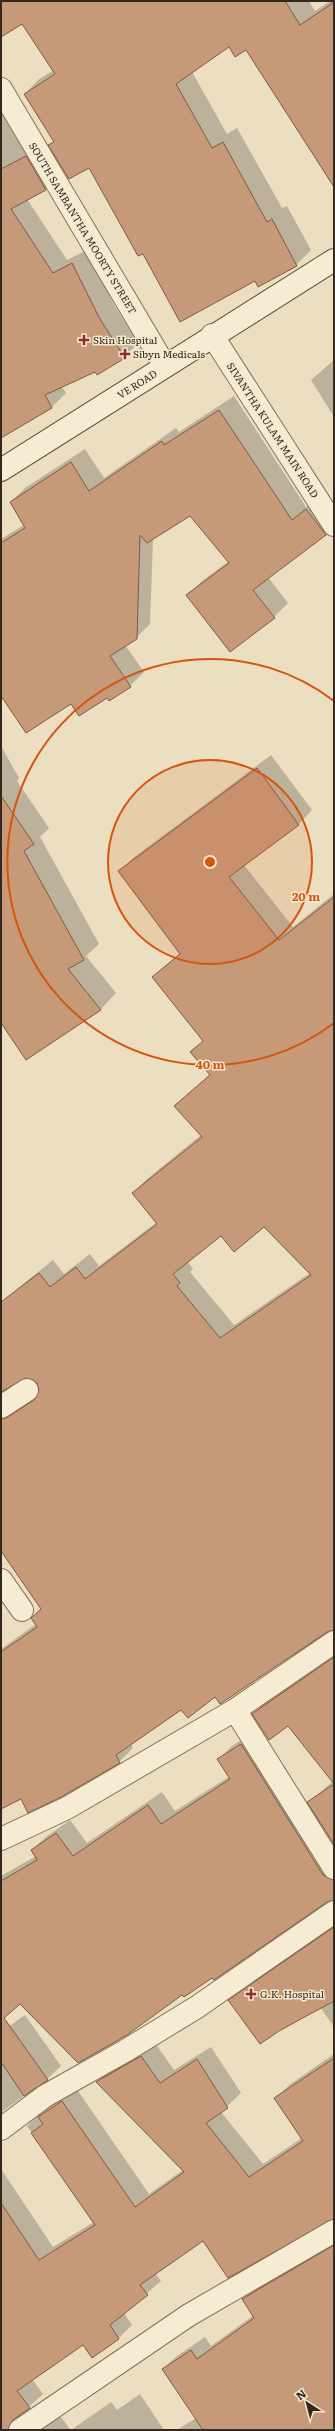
<svg xmlns="http://www.w3.org/2000/svg" width="335" height="2431" viewBox="0 0 335 2431" font-family="Literata,serif">
<style>
.shadow{fill:#0003;fill-rule:evenodd}
.building{fill:#c69979;stroke:#805a41;fill-rule:evenodd}
.lines{fill:none;stroke-linecap:round;stroke-linejoin:round}
.minor-casing{stroke:#83705a;stroke-width:24}
.tertiary-casing{stroke:#83705a;stroke-width:24}
.secondary-casing{stroke:#64513d;stroke-width:24}
.minor{stroke:#f6ecd4;stroke-width:22}
.tertiary{stroke:#f6ecd4;stroke-width:22}
.secondary{stroke:#f6ecd4;stroke-width:22}
.ring{fill:none;stroke:#d6540e;stroke-width:2}
.poi-dot{fill:#8e2e2f;stroke:#f3e9d0;stroke-width:1.5}
.labels{text-anchor:middle;stroke-width:3;stroke-linejoin:round;paint-order:stroke}
.street-label{font-size:10px;fill:#33281d;stroke:#f3e9d0}
.poi-label{font-size:10px;fill:#33281d;stroke:#f3e9d0;text-anchor:start}
.centre{fill:#d6540e;stroke:#f3e9d0;stroke-width:2}
.ring-label{font-size:12px;text-anchor:middle;font-weight:bold;fill:#d6540e;stroke:#f3e9d0;stroke-width:3;stroke-linejoin:round;paint-order:stroke}
</style>
<rect width="100%" height="100%" fill="#ebdec1"/>
<path class="shadow" d="M1 1H309L315 11 330 1H334V185L246 48 229 46 192 72 227 134 237 128 282 208 287 206 311 250 296 265 259 286 255 280 143 252 89 166 25 94 39 79 54 70 22 23 1 36Z
M2 114 54 179 40 193 27 199 67 260 87 250 114 305 138 343 124 357 62 387 66 393 51 408 1 437Z
M334 360V417L311 380Z
M234 396 306 507 320 496 334 525 268 577 288 603 274 617 188 595 202 581 229 561 190 514 153 538 150 624 136 638 125 645 144 672 130 686 72 703 1 694V539L24 525 11 502 25 488 85 449 104 478 176 428 179 432Z
M1 746 19 778 17 781 49 828 40 837 99 944 86 956 116 993 101 1009 26 1059 1 1021Z
M271 755 312 810 299 824 244 865 293 927 334 894V1630L327 1631 215 1696 182 1709 131 1744 133 1748 119 1762 21 1798 1 1808V1649L36 1624 42 1608 1 1550V1302L53 1260 64 1274 90 1254 99 1266 157 1222 133 1193 147 1179 201 1135 175 1106 210 1074 191 1052 204 1040 153 977 180 953 119 872 133 858ZM264 1226 310 1273 234 1325 190 1272 193 1269 188 1262 222 1235ZM27 1376 39 1383V1392L23 1404 2 1394V1391Z
M334 1654V1843L309 1802 333 1781 289 1724 253 1714 267 1700Z
M255 1731 334 1856V1899L326 1901 212 1977 183 1993 20 2003 1 2019V1876L36 1856 32 1850 46 1837 70 1820 87 1843 162 1792 175 1811 230 1776 219 1759 232 1746Z
M334 1924V2027L320 2007 230 2001 243 1987Z
M25 2015 61 2066 47 2079 3 2111 1 2119V2032Z
M155 2043 174 2070 211 2047 241 2093 221 2112 263 2164 302 2138 276 2098 289 2085 334 2054V2218L203 2239 155 2273 161 2281 124 2313 132 2325 119 2338 92 2357 83 2344 32 2379 43 2394 22 2413 21 2417 59 2415 71 2430 111 2402 117 2410 140 2394 164 2430H1V2169L53 2247 94 2222 27 2126 41 2112 76 2088 149 2194 183 2170 97 2082 111 2068Z
M334 2241V2430H177L196 2418 163 2369 177 2356 205 2337 211 2346 254 2315 243 2299 257 2285Z"/>
<path class="building" d="M1 1H285L300 25 334 2V187L246 50 235 57 229 47 176 84 212 148 223 142 267 222 272 219 297 266 258 287 255 281 180 322 143 254 138 256 89 168 69 179 48 145 54 142 24 94 55 74 22 24 1 37Z
M26 156 46 190 11 209 53 273 72 263 100 319 125 358 97 375 95 372 45 395 52 408 1 438V169Z
M219 410 292 520 306 509 326 535 253 590 275 618 230 652 186 595 229 563 190 516 147 543 140 535 137 639 110 656 131 687 109 701 107 698 79 716 71 704 26 733 1 696V543L25 528 10 502 71 462 89 491 162 441 164 445Z
M257 768 299 825 229 877 279 940 334 897V1630L327 1632 220 1704 215 1697 188 1718 181 1710 116 1755 120 1763 61 1797 28 1813 21 1799 1 1809V1652L37 1627 31 1618 41 1609 1 1551V1419L8 1417 34 1400 39 1390 37 1383 26 1378 1 1392V1302L39 1273 50 1287 76 1267 85 1279 157 1224 132 1193 202 1137 174 1106 210 1075 190 1052 203 1041 152 977 180 954 118 871ZM264 1227 311 1275 220 1338 177 1286 180 1283 173 1274 221 1236 234 1252Z
M1 796 34 844 24 851 84 960 68 969 101 1010 26 1060 1 1023Z
M334 1657V1784L288 1726 269 1740 252 1714Z
M241 1744 323 1875 334 1880V1900L327 1902 214 1980 212 1978 184 1997 182 1995 127 2035 78 2063 20 2004 4 2018 48 2080 24 2096 1 2062V1881L37 1860 31 1850 56 1833 73 1856 148 1805 161 1824 230 1779 217 1759Z
M334 1784V1844L307 1802Z
M334 1927V2001L279 2031 260 2044 228 2000Z
M141 2056 160 2083 197 2059 228 2108 206 2123 249 2177 303 2141 274 2098 334 2058V2219L228 2278 203 2241 140 2285 148 2295 110 2325 119 2339 92 2358 83 2345 17 2391 30 2408 13 2420 8 2430H1V2203L39 2260 95 2225 31 2133 43 2124 38 2117 62 2101 135 2207 184 2172 96 2082Z
M334 2245V2430H203L162 2369 191 2350 197 2359 254 2318 242 2299Z"/>
<g class="lines">
<g class="minor-casing">
<path id="minor" d="M1 89 165 366
M1 1407 27 1390
M1 1580 22 1610
M235 1710 334 1868
M1 1839 67 1808 235 1710 334 1642
M1 2129 45 2096 125 2051 197 2007 334 1912
M20 2430 189 2315 334 2231"/>
</g>
<g class="tertiary-casing">
<path id="tertiary" d="M212 335 334 525"/>
</g>
<g class="secondary-casing">
<path id="secondary" d="M1 470 334 260"/>
</g>
<use href="#minor" class="minor"/>
<use href="#tertiary" class="tertiary"/>
<use href="#secondary" class="secondary"/>
</g>
<circle cx="210" cy="862" r="102" fill="#d6540e" fill-opacity=".12"/>
<g class="ring">
<circle cx="210" cy="862" r="102"/>
<path d="M334 1023A203 203 0 1 1 334 701"/>
</g>
<g class="poi-dot">
<path d="M82 334h4v4h4v4h-4v4h-4v-4h-4v-4h4z"/>
<path d="M123 348h4v4h4v4h-4v4h-4v-4h-4v-4h4z"/>
<path d="M249 1988h4v4h4v4h-4v4h-4v-4h-4v-4h4z"/>
</g>
<g class="labels">
<g class="street-label">
<text transform="translate(83 228) rotate(59)" y="4">SOUTH SAMBANTHA MOORTY STREET</text>
<text transform="translate(137 384) rotate(-32)" y="4">VE ROAD</text>
<text transform="translate(273 430) rotate(57)" y="4">SIVANTHA KULAM MAIN ROAD</text>
</g>
<g class="poi-label">
<text x="93" y="344">Skin Hospital</text>
<text x="133" y="358">Sibyn Medicals</text>
<text x="260" y="1998">G.K. Hospital</text>
</g>
</g>
<circle cx="210" cy="862" r="6" class="centre"/>
<g class="ring-label">
<text x="306" y="901">20 m</text>
<text x="210" y="1069">40 m</text>
</g>
<rect width="335" height="2431" fill="none" stroke="#33281d" stroke-width="4"/>
<g transform="translate(307 2403) rotate(324)" stroke="#f3e9d0" stroke-width="3" paint-order="stroke">
<path d="M0-3L7 15L0 10L-7 15Z" fill="#33281d"/>
<text y="-6" font-size="11" font-weight="bold" text-anchor="middle" fill="#33281d">N</text>
</g>
</svg>
